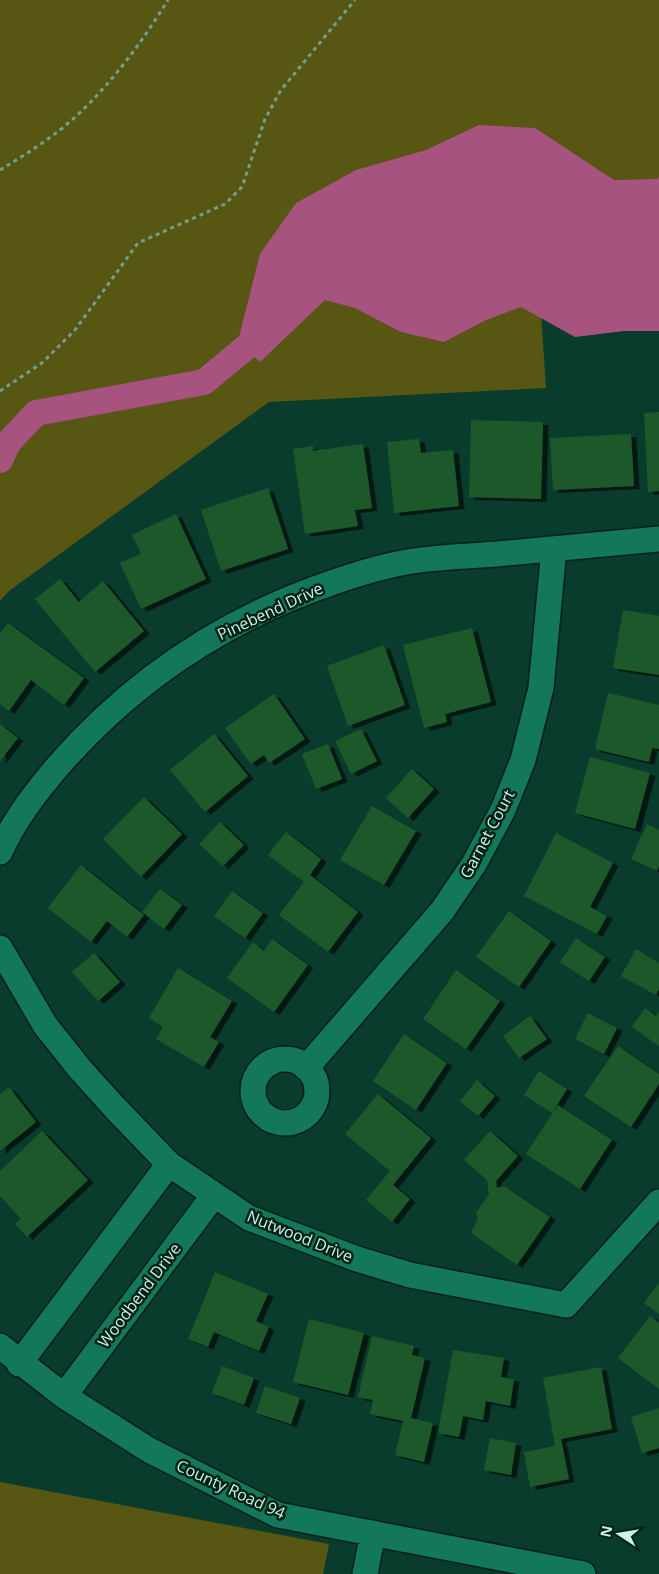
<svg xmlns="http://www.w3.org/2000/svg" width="659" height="1574" viewBox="0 0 659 1574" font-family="'Open Sans',sans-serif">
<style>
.green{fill:#575612}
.water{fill:#a6537f}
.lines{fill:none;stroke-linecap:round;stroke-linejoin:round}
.canal{stroke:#a6537f;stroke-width:26}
.building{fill:#1d592c;filter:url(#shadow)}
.minor-casing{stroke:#042017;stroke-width:28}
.path{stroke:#729f8f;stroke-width:3;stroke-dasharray:4 4;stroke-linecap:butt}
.minor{stroke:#13775c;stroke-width:25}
.labels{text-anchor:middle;stroke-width:5;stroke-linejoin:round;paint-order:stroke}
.street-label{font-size:16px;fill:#caf3e3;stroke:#002116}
</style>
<defs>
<filter id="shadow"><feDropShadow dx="5.5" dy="3" stdDeviation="0" flood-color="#0009"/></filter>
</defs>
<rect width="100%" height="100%" fill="#0a3c2d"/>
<path class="green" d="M0 0H659V320L540 297 546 388 269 402 9 591 0 601Z
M0 1482 329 1544 323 1574H0Z"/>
<path class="water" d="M479 125 535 128 614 180 657 179 659 177V331H624L575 337 521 307 486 320 444 342 401 332 355 308 325 300 260 362 238 341 260 254 296 203 356 170 426 150Z"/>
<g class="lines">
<path class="canal" d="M0 460 8 443 36 413 204 382 272 326"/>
</g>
<path class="building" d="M659 412V491L648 492 644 413Z
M471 420 543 422 541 499 469 497Z
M631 434 634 486 553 490 550 438Z
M419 439 421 453 453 450 459 506 394 513 387 442Z
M363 444 372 508 355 510 358 526 305 534 293 449 313 446V451Z
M268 488 288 549 221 571 201 510Z
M176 514 206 579 141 609 120 563 141 554 132 535Z
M60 579 79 602 103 581 144 631 95 672 35 599Z
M623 610 659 616V675L613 668Z
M8 623 84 678 64 705 31 680 9 711 0 704V634Z
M472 628 491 702 445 714 447 722 424 728 403 645Z
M384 645 405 705 348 726 327 666Z
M608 693 659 705V749L652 748 649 762 595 749Z
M274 694 305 739 269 763 264 755 251 764 225 728Z
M0 724 18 738 0 761Z
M361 729 377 761 351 774 335 741Z
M214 734 248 776 205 812 170 770Z
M328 744 342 779 316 789 302 754Z
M590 757 650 773 635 829 575 813Z
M412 769 434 789 408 818 386 798Z
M144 797 182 834 141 877 103 839Z
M372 806 416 831 384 885 340 860Z
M220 822 244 845 223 866 199 844Z
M647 824 659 830V866L657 871 631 859Z
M286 832 321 859 310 875 358 912 328 952 279 915 304 882 268 855Z
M556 833 613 863 590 907 607 916 597 934 524 896Z
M81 865 144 915 127 937 107 921 91 942 48 908Z
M160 889 182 905 164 929 142 912Z
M232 891 263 913 245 938 214 916Z
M509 911 551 941 519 987 476 957Z
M576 938 605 957 589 981 560 962Z
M272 939 308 965 274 1012 227 978 253 942 264 951Z
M636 949 659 963V989L656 995 621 976Z
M94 953 120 982 98 1001 72 972Z
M178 968 232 1001 210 1037 219 1042 204 1067 156 1039 163 1027 149 1018Z
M456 970 500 1001 466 1049 423 1019Z
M645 1008 656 1016 659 1011V1046L632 1027Z
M588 1013 617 1028 604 1054 575 1039Z
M530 1016 547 1039 519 1058 503 1036Z
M404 1034 447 1063 416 1110 373 1081Z
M618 1046 659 1074V1084L631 1127 584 1096Z
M539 1071 567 1089 552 1113 524 1095Z
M477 1080 495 1096 478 1116 460 1101Z
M9 1087 36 1122 0 1151V1094Z
M378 1094 431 1138 393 1185 410 1199 392 1222 366 1200 390 1171 345 1134Z
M558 1105 612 1140 580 1189 526 1154Z
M42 1131 88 1180 27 1237 15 1224 21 1219 0 1196V1171Z
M490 1131 518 1156 496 1181 497 1188 504 1186 550 1217 517 1265 471 1233 478 1219 476 1213 489 1194 487 1180 464 1160Z
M215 1272 268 1294 256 1321 269 1327 259 1351 214 1332 208 1347 188 1339Z
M659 1283V1314L644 1303Z
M650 1316 659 1323V1389L618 1358Z
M309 1319 364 1333 348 1395 293 1382Z
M372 1336 414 1346 412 1355 425 1358 411 1418 433 1423 424 1462 395 1455 403 1421 370 1414 373 1400 358 1397Z
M453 1350 504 1358 501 1377 514 1379 510 1406 486 1401 483 1420 463 1416 459 1437 438 1433Z
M222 1366 254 1378 244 1405 212 1393Z
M601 1367 612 1429 561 1439 569 1479 530 1487 524 1452 555 1446 543 1378Z
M265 1386 300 1398 291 1424 256 1413Z
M659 1408V1448L642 1453 631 1417Z
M490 1438 516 1443 511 1475 484 1470Z"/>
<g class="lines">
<g class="minor-casing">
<path id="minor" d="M0 852C14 820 36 792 58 766 133 680 227 618 334 582 360 573 386 565 413 561 441 557 469 556 497 554 551 549 605 544 659 539
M0 948 45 1025 79 1068 116 1109 169 1164 249 1218 357 1259 410 1275 566 1305 659 1202
M253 1091a32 32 0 1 1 64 0a32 32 0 1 1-64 0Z
M306 1068 442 911 474 864 503 810 523 760 541 688 554 549
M0 1346 64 1396 149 1450 278 1515 583 1574
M19 1364 169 1164
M64 1396 214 1195
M365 1574 373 1533"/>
</g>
<path class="path" d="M0 170C25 155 50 139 72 120 110 86 142 42 168 0
M0 391 42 363 75 330 138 243 225 204 242 187 265 119 281 90 355 0"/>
<use href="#minor" class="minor"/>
</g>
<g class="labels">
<g class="street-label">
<text transform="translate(270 611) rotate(-25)" y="6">Pinebend Drive</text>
<text transform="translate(487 834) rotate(-62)" y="6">Garnet Court</text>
<text transform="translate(300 1236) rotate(22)" y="6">Nutwood Drive</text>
<text transform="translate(139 1295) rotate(-53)" y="6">Woodbend Drive</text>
<text transform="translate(231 1489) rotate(25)" y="6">County Road 94</text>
</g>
</g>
<g transform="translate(619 1534) rotate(282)" stroke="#002116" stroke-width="4" paint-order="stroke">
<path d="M0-4L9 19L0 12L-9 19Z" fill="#caf3e3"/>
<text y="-8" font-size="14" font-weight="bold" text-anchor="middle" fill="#caf3e3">N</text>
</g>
</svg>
